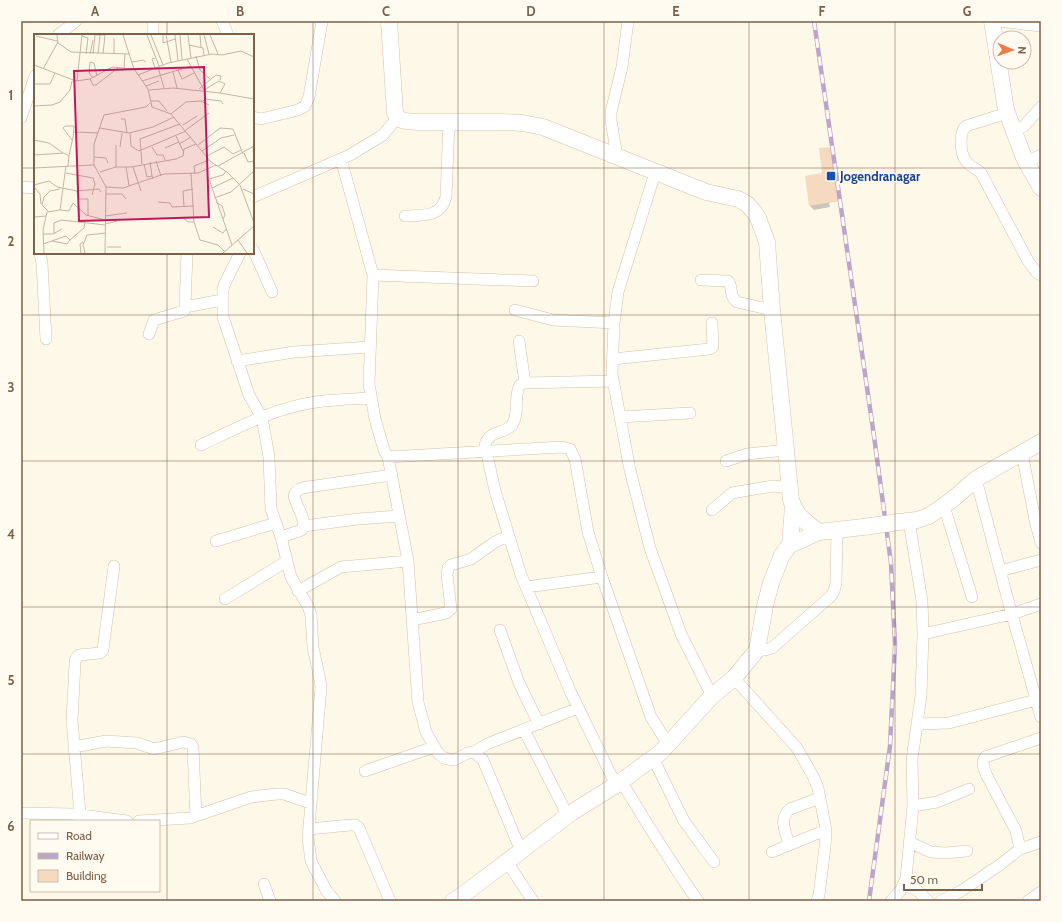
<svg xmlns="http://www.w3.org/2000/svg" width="1062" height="922" font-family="Cabin,sans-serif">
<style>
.shadow{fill:#0003}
.building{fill:#f5dabf}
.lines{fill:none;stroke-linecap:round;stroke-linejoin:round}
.street-casing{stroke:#d2c1ad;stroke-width:12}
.secondary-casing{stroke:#d7c3ad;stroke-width:17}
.street{stroke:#fff;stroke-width:11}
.secondary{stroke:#fff;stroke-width:16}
.rail-casing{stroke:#bca5ca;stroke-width:4.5}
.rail{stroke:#fffbf1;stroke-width:3;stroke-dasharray:9;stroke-linecap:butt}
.secondary-bridge-casing{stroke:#d7c3ad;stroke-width:17;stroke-linecap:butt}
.secondary-bridge{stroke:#fff;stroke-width:16}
.grid{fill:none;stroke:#7b604a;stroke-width:1;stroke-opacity:0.55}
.transit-dot{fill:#1a4fb4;stroke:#fffbf1;stroke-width:1.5}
.labels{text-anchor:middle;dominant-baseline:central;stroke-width:3;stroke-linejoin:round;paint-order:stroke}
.transit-label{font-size:13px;font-weight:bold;fill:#164399;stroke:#fffbf1;text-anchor:start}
.inset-road{fill:none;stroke:#c6b6a4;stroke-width:1}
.view{fill:#c2185b;fill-opacity:0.15;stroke:#c2185b;stroke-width:2}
.inset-edge{fill:none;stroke:#7b604a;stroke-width:2}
.neatline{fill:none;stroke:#7b604a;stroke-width:1.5}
.grid-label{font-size:13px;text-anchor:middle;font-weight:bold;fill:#7b604a}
</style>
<rect width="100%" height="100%" fill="#fef8e9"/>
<!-- shadow -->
<path class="shadow" d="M831 149 838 201 829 203 830 207 814 210 810 206 824 176Z"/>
<!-- building -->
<path class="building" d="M831 147 838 201 809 206 805 176 822 173 819 148Z"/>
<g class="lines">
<!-- street casing -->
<g class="street-casing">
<path id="street" d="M153 21V35
M222 21 228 35
M998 21 1041 26
M58 35 76 21
M1007 113 966 126C959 132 960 154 966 161 969 166 977 169 981 173L1028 261 1037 273 1041 275
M253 117 261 119 298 110 305 106 309 97 322 21
M21 118 35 76
M1014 131 1024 126 1041 107
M617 157 611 120V112L622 67 628 21
M341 159 373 275 369 384 375 419 384 450 388 457 408 561 418 702 426 732 438 753 444 758 454 760 468 753 474 752 483 760 521 851
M1027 162 1041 155
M655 173 618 292 614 323 612 374 630 470 650 548 681 634 712 696
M21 187 35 188
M253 197 350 155 383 135 397 118
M405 216C422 215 441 218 446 197L449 122
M253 249 272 292
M40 253 42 263 46 339
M240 253 225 283 223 289V317L249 395 261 416 263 423 269 457 271 509 281 537 291 577 308 606 311 615 313 647 320 680 321 687 308 838 311 861 326 890 335 901
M373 275 533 281
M701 280 728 281C734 288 728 295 737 302L772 310
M185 307 222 300
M515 310 553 320 614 323
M149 334 154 320 184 311 185 307 187 253
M519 341 525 383
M613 359 709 349 713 347 712 323
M237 361 294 352 370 347
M613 381 525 383 520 385C513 397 520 414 512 425 503 435 490 429 485 445L495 491 521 575 571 693 616 785
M620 417 690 413
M201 445C239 427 274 408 316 402 334 399 353 399 371 398
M1022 453 1035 520 1041 543
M388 457 562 447 570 449 575 459 588 532 602 577 651 717 668 744
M726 461 747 454 786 450
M976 479 1009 604 1041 717
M944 506 972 597
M712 510 732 493 773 486 790 488
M304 526 358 519 399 516
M281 537 302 530C307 519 296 506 294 496 296 489 302 488 308 487L392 475
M216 541 276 523
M1000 571 1041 560
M526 587 602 577
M298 591 341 567 408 561
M225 599 287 561
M412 620 446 613 451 609 447 575 448 568 451 565 471 559 495 542 508 536
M500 630 519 683 539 724
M923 634 1012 614 1041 604
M757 650H765L772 648 831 596 834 591 836 583 837 530
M734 678 797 748 813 776 818 788 826 830 825 847 819 895 817 901
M917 724 949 723 1036 700
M524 730 568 816
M74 747 106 741 137 743 154 749 183 742 191 744 193 748 196 816
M474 752 487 744 578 708
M653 758 684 821 714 862
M365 771 434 747
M621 781C646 822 670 862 698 901
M913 806 937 802 969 789
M21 813 73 814 127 821
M80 814 72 720 75 663 76 658 79 655 100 653 103 650 114 566
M139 821 190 818 251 797 277 794H284L310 803
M309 829 350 825H355L359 828 390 901
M909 842 931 852 945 853 967 851
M789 845C786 832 778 819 790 809L820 798
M1020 849 1016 831 986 774C983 767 982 763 985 757L1041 738
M772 852 826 830
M507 862 533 901
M264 884 270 901
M904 885 917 890 928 901
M891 901 901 890 906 878 913 806 912 759 921 696 923 634 922 601 909 521
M941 901 961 891 1001 864 1020 849 1041 842
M1028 901 1041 892"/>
</g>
<!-- secondary casing -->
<g class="secondary-casing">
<path id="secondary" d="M389 21 395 113C398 122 408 121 417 122H501L522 123 543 127 706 192 738 199 747 204 755 213 758 218 767 242 772 310 791 500C795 515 807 523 819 532
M992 21 1006 110 1024 158 1041 188
M899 522 917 520 929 516 953 499 976 479 1041 442
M790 545 793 506
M453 901 468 891 571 813 616 785 660 753 712 696 734 678 757 650 765 606 771 583 782 555 790 545 819 532 863 527"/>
</g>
<!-- street -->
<use href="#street" class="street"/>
<!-- secondary -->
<use href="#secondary" class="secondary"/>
<!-- rail casing -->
<g class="rail-casing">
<path id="rail" d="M814 21 874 436 891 563 895 645 890 746 869 901"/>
</g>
<!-- rail -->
<use href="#rail" class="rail"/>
<!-- secondary-bridge casing -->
<g class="secondary-bridge-casing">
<path id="secondary-bridge" d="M863 527 899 522"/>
</g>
<!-- secondary-bridge -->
<use href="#secondary-bridge" class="secondary-bridge"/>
</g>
<!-- grid -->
<path class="grid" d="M167 21V35M313 21V901M458 21V901M604 21V901M749 21V901M895 21V901M21 168H35M253 168H1041M167 253V901M21 315H1041M21 461H1041M21 607H1041M21 754H1041"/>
<!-- markers -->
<rect class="transit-dot" x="826" y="171" width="10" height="10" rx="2"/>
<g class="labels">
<!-- transit labels -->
<g class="transit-label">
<text x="840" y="176">Jogendranagar</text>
</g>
</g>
<!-- overview -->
<g transform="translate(34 34)">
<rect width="220" height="220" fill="#fef8e9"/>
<path class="inset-road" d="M23 1 24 9 37 18 95 20M89 1 100 35 114 55 118 73 137 80 177 128 193 138 206 151 220 189M113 1 125 32M117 1 129 31M129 1V9L141 5M132 1 137 28M141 1 144 27M146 1 148 26M154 1 157 24M166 1 167 13M170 1 175 20M176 1 184 20M2 2 23 7M48 2 54 4 52 20M80 4V20M155 11 169 14 170 21M56 20 59 6M59 20 61 1H71L69 20M64 20 66 1M162 22 166 36 177 46M121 24 118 25 121 34M98 28 109 26 112 28M0 31 42 47 56 45 78 33 100 35M124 33 130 54M90 34 91 20M9 35 24 8M144 36 148 45 160 39M139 38 143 54M104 41 134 29 178 20 188 21 207 17 220 23M59 44 55 39 56 28 60 29 63 42M56 45 59 51H62L84 34M43 47 48 1M108 47 157 32M0 50H16L21 39M112 52 125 47M165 55 182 41 187 42 186 46M115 56 139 54 186 59 191 50 185 47 170 56 153 25M186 59 220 65M117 67H125L133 77M168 68 171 65 187 67 189 70M0 72 18 71 26 68 36 56 38 47M137 80 152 68 167 67 175 71M87 85H91L93 99M149 91 163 82M66 94 95 99 119 93 140 83M152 96 175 79M39 98 64 99M96 99 97 112 105 117 152 97M142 102 149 117M0 106 15 109 29 119M145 110 157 103M164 111 186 94 199 95 209 120M86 113 88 99M118 113 123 121H129L131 126M219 113 220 127M131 114 145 108M168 117 187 104 200 101M210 119 214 128 220 127M0 121 30 119 35 122M173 122 190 113 199 120 207 116M60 123 72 124 74 129M122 127 127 142M116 128 118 142M108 130 106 105 146 90M110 130 113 143 118 142 119 145M60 131 72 153 71 219M34 132 35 122 37 112 39 104 40 92H31L29 94 38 106M184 132 220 112M82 133V111M92 133 95 152M99 133 107 157M0 134 60 131V110L70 81 112 73 116 69M192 137 189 141 175 145 198 211M66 138 82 133H97L142 125 149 122 150 115 162 110M32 139 59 144 61 150 58 161M157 139 160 188 166 206 184 211 191 218M161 140 160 132 175 126M0 151 15 147 23 153 43 157 44 165H54V181M0 153 6 160 7 170M72 153 89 154 130 140 164 139 182 131M178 154 199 144M209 155 220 160M43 157 65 155 67 158M72 160H88L92 165M180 164 197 158 220 137M124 168 136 169 138 173 160 172M182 168 188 172 191 181 189 185M150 173 149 157 159 155M26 176 35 177 39 169 52 181 71 186M14 177 8 171 10 163 16 157 26 155M71 182 93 179M0 183 12 182M148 183 154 188H160M71 190 83 187M179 193 189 199 192 195M9 200H19L28 195M20 200V189L27 186 71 191M36 206 50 194 51 187M204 206 213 219M9 210 32 202 36 206 33 210 18 207M73 213H87M10 219 9 196 13 178 26 176 32 132M47 219 46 210 49 208M51 219 49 211 53 201 72 199M189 219 220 192"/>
<path class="view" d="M170 33 175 183 45 187 40 37Z"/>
<rect width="220" height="220" class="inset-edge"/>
</g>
<!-- border -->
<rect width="1062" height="922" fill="none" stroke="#fffbf1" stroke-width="44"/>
<!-- legend -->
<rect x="30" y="820" width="130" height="72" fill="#fffbf1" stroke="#cabdae"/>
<rect x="38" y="833" width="20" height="6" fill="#ffffff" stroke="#cabdae"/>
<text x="66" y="840" font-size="12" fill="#7b604a">Road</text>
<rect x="38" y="853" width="20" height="6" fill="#bca5ca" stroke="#cabdae"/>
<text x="66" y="860" font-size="12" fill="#7b604a">Railway</text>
<rect x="38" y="870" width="20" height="12" fill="#f5dabf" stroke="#cabdae"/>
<text x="66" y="880" font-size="12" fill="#7b604a">Building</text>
<!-- north arrow -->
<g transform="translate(1012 50) rotate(92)"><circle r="19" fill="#fffbf1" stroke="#cabdae"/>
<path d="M0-3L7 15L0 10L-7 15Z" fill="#ee7c48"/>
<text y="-6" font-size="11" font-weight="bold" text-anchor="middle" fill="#7b604a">N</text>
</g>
<!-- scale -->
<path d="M904 884v6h78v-6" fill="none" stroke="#7b604a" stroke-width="2"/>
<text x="910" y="884" font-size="12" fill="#7b604a" stroke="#fffbf1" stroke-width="3" paint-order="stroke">50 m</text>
<rect x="22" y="22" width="1018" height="878" class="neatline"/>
<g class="grid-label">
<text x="95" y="16">A</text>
<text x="240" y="16">B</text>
<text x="386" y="16">C</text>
<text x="531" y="16">D</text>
<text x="676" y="16">E</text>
<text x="822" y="16">F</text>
<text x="967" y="16">G</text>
<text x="11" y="100">1</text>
<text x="11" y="246">2</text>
<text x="11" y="392">3</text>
<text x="11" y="539">4</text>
<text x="11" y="685">5</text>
<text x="11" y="831">6</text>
</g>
</svg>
